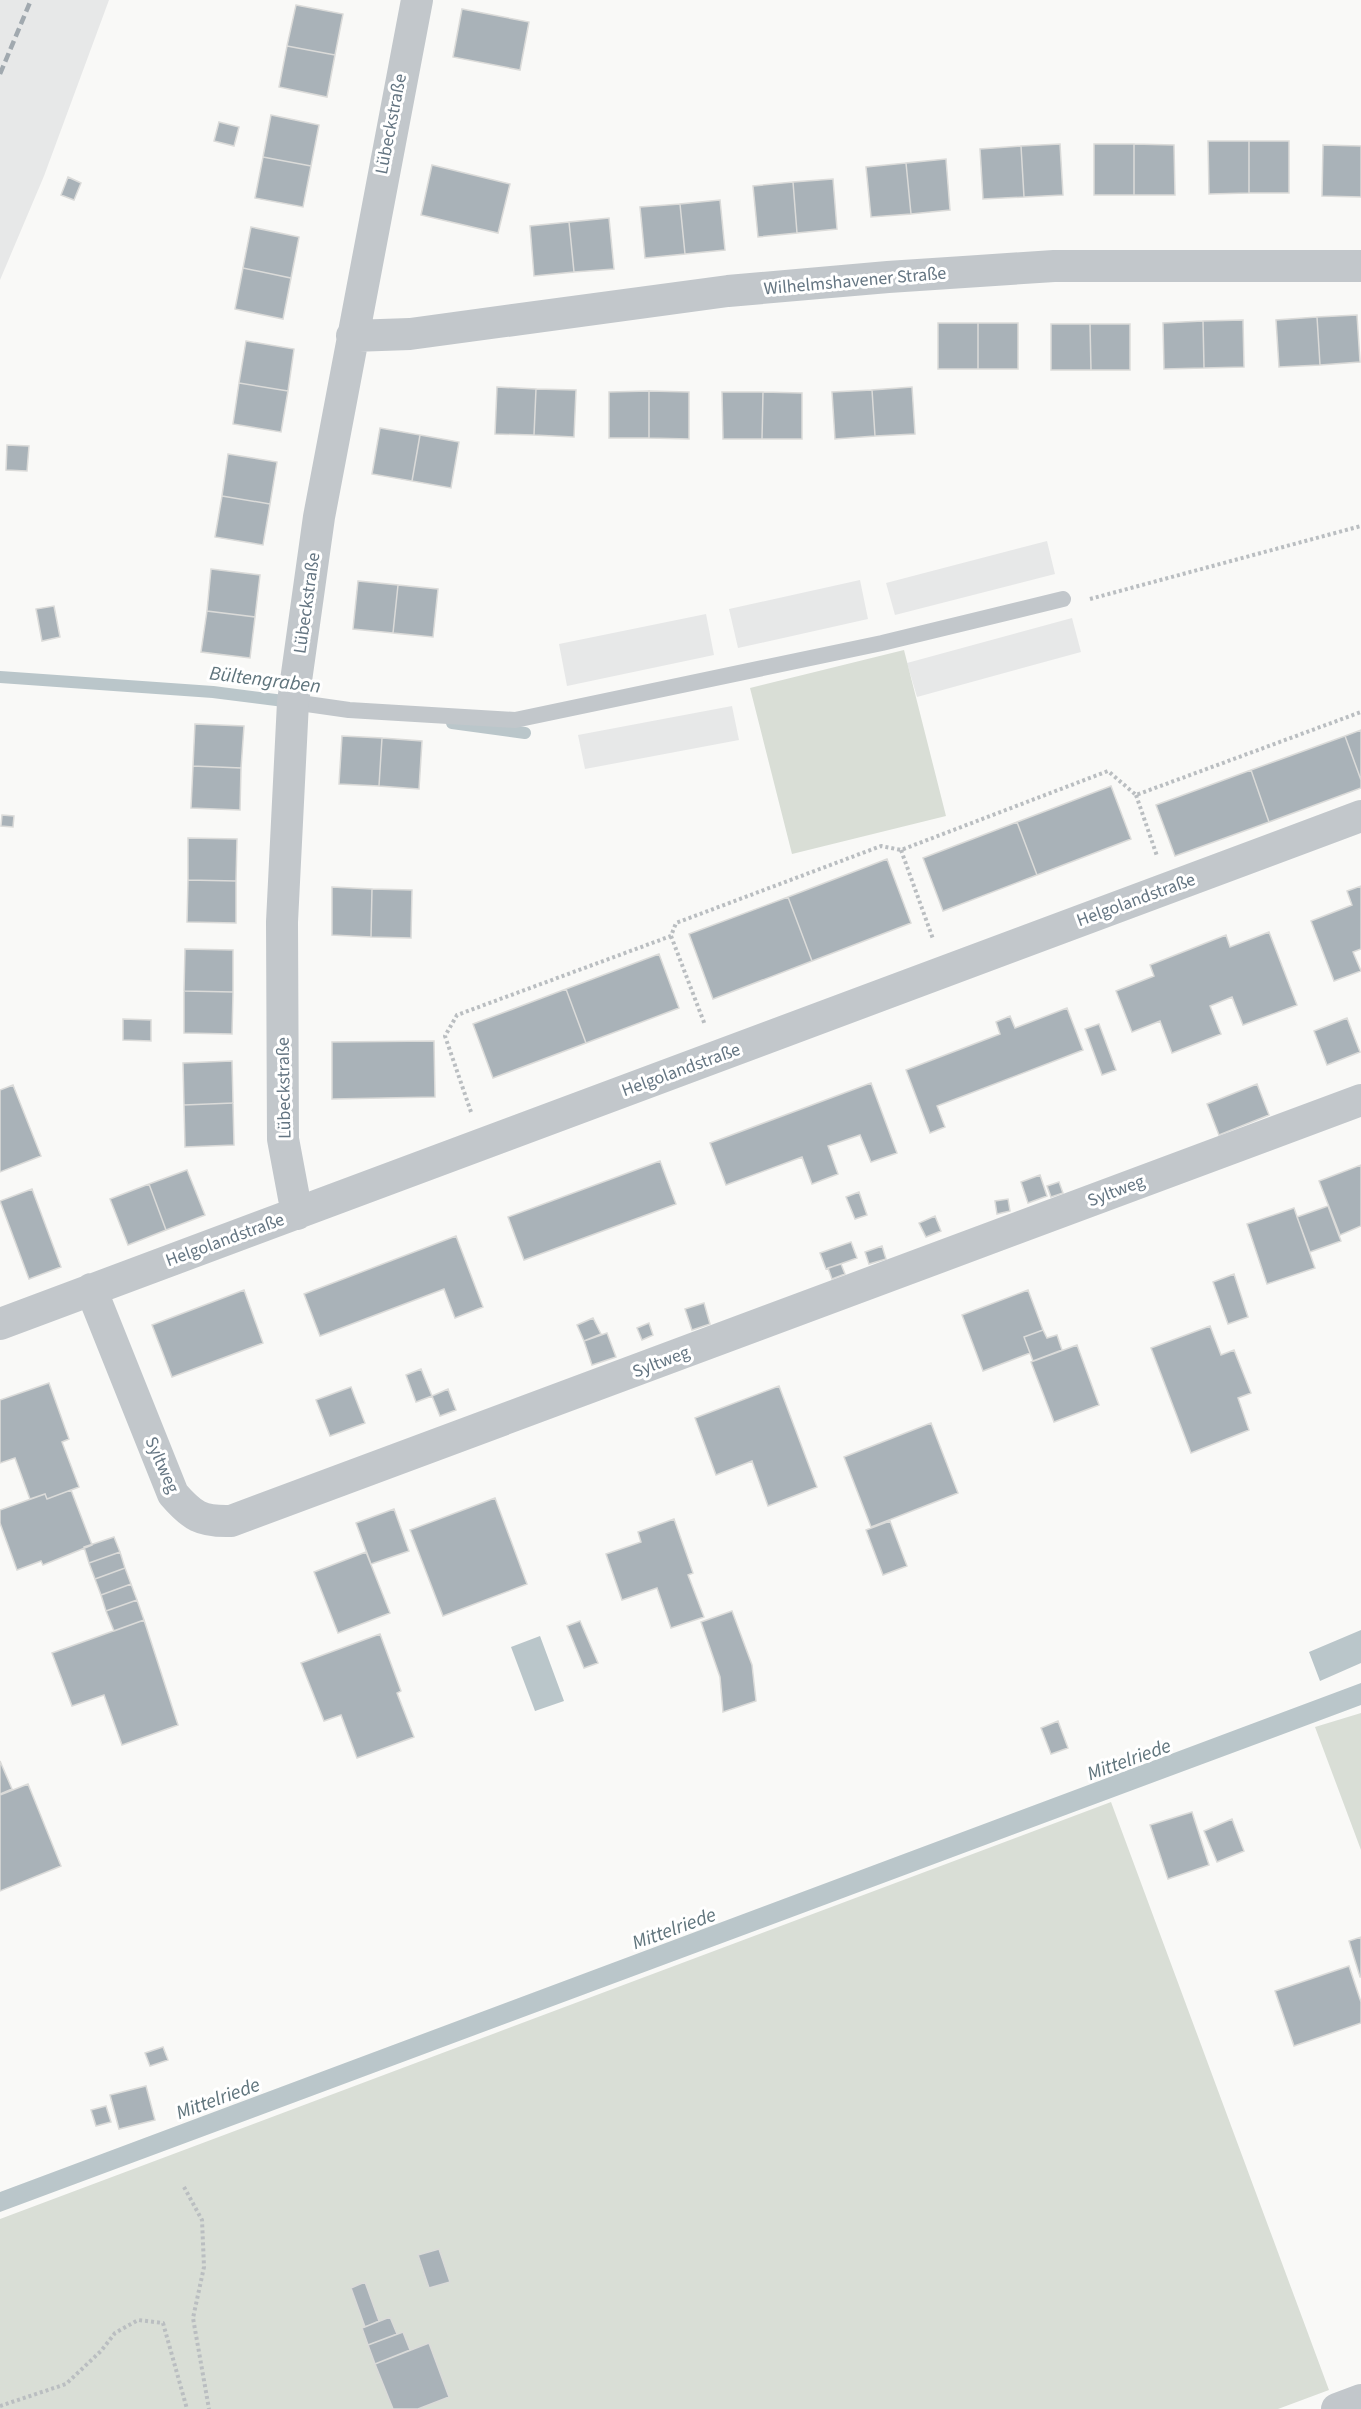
<svg xmlns="http://www.w3.org/2000/svg" width="1361" height="2409" font-family="'Source Sans 3',sans-serif">
<style>
.built{fill:#e7e8e8}
.green{fill:#d9ded6}
.water{fill:#bac6ca}
.lines{fill:none;stroke-linecap:round;stroke-linejoin:round}
.stream{stroke:#bac6ca;stroke-width:12}
.building{fill:#a9b2b8;stroke:#dbdbd9;stroke-width:1.5}
.path{stroke:#babec1;stroke-width:4;stroke-dasharray:3 3;stroke-linecap:butt}
.lane{stroke:#c2c7cb;stroke-width:16}
.street{stroke:#c2c7cb;stroke-width:32}
.rail{stroke:#a1a9af;stroke-width:4.5;stroke-dasharray:9 4.5;stroke-linecap:butt}
.labels{text-anchor:middle;dominant-baseline:central;stroke-width:6;stroke-linejoin:round;paint-order:stroke}
.street-label{font-size:18px;fill:#647582;stroke:#fff}
.water-label{font-size:20px;font-style:italic;fill:#5f747c;stroke:#fff}
</style>
<rect width="100%" height="100%" fill="#f9f9f7"/>
<!-- built -->
<path class="built" d="M0 0H109L44 176 0 280Z
M1047 541 1055 574 895 615 886 583Z
M860 580 868 619 738 648 729 609Z
M706 614 714 655 567 686 559 644Z
M1072 618 1081 652 917 697 907 663Z
M732 706 739 740 585 769 578 735Z"/>
<!-- green -->
<path class="green" d="M904 650 946 816 792 854 750 688Z
M1361 1713V1850L1315 1727Z
M1111 1802 1329 2390 1278 2409H0V2219Z"/>
<!-- water -->
<path class="water" d="M1361 1630V1663L1320 1681 1309 1652Z
M540 1636 564 1701 535 1711 511 1647Z
M1361 1683V1705L0 2212V2192Z"/>
<g class="lines">
<!-- stream -->
<path class="stream" d="M0 677 213 692 292 702
M452 723 525 733"/>
</g>
<!-- building -->
<path class="building" d="M296 5 343 14 335 55 287 46Z
M462 9 529 22 520 70 453 57Z
M287 46 335 55 327 97 279 87Z
M271 115 319 125 311 166 263 157Z
M219 122 239 127 234 146 214 141Z
M1208 141H1249V193L1209 194Z
M1249 141H1289V193H1249Z
M1060 144 1063 195 1024 197 1021 146Z
M1094 144H1134V195H1094Z
M1134 144 1174 145 1175 195H1134Z
M1323 145 1361 146V197L1322 196Z
M1021 146 1024 197 983 199 980 149Z
M263 157 311 166 303 207 255 198Z
M946 159 950 210 911 214 906 163Z
M906 163 911 214 871 217 866 167Z
M432 165 510 184 498 233 421 215Z
M68 177 81 183 74 200 61 195Z
M833 179 837 229 797 233 793 182Z
M793 182 797 233 758 237 753 186Z
M720 200 725 250 685 254 680 204Z
M680 204 685 254 645 258 640 207Z
M609 218 614 269 574 272 569 222Z
M569 222 574 272 534 276 530 226Z
M251 227 299 237 291 278 243 268Z
M243 268 291 278 283 319 235 309Z
M1357 315 1360 362 1320 365 1317 317Z
M1317 317 1320 365 1279 367 1276 320Z
M1243 320 1244 367 1204 368 1203 321Z
M1203 321 1204 368 1164 369 1163 323Z
M938 323H978V369H938Z
M978 323H1018V369H978Z
M1051 324H1090L1091 370H1051Z
M1090 324H1130V370H1091Z
M246 341 294 349 288 391 239 383Z
M239 383 288 391 281 432 233 424Z
M497 387 536 389 534 435 495 434Z
M912 387 915 434 875 436 872 390Z
M536 389 576 390 574 437 534 435Z
M872 390 875 436 835 439 832 392Z
M649 391 689 392V439L649 438Z
M649 391V438H609V392Z
M722 392H763L762 439H723Z
M763 392 802 393V439H762Z
M380 428 420 435 412 481 372 474Z
M420 435 459 442 451 488 412 481Z
M7 445 29 446 27 471 6 470Z
M228 454 277 462 270 504 222 496Z
M222 496 270 504 263 545 215 537Z
M211 569 260 575 255 617 207 611Z
M358 581 398 585 393 633 353 629Z
M398 585 438 589 433 637 393 633Z
M54 606 60 637 42 641 36 609Z
M207 611 255 617 250 658 201 652Z
M195 724 244 726 241 768 193 766Z
M1361 730V780L1345 736Z
M342 736 382 738 379 786 339 784Z
M1345 736 1361 780V788L1269 822 1251 770Z
M382 738 422 741 419 789 379 786Z
M193 766 241 768 240 810 191 808Z
M1251 770 1269 822 1175 856 1156 805Z
M1111 786 1131 839 1037 875 1017 822Z
M2 815 14 816 13 827 1 826Z
M1017 822 1037 875 943 911 923 858Z
M188 838 237 839 236 881 188 880Z
M887 859 911 923 812 961 788 897Z
M188 880 236 881V923L187 922Z
M1361 886V949L1353 952 1361 971 1334 981 1311 921 1352 905 1347 891Z
M332 887 372 889 371 937 332 935Z
M372 889 412 890 411 938 371 937Z
M788 897 812 961 713 999 689 934Z
M1269 932 1297 1005 1243 1025 1232 997 1210 1006 1221 1034 1172 1053 1160 1021 1132 1032 1116 991 1154 976 1150 965 1226 935 1230 947Z
M185 949 233 950V992L184 991Z
M659 954 679 1008 586 1043 566 989Z
M566 989 586 1043 493 1078 473 1024Z
M184 991 233 992 232 1034 184 1033Z
M1067 1008 1083 1050 937 1106 945 1127 930 1133 906 1070 1000 1034 996 1022 1010 1016 1015 1028Z
M1347 1018 1360 1052 1327 1065 1314 1031Z
M123 1019 151 1020V1041L123 1040Z
M1099 1024 1116 1070 1102 1075 1085 1029Z
M434 1041 435 1097 332 1099V1042Z
M232 1061 233 1103 184 1105 183 1063Z
M871 1083 897 1153 871 1162 860 1135 828 1146 838 1174 812 1184 802 1157 726 1185 710 1143Z
M1257 1084 1269 1115 1219 1135 1207 1104Z
M13 1085 41 1156 0 1172V1090Z
M233 1103 234 1145 185 1147 184 1105Z
M660 1161 676 1204 524 1260 508 1217Z
M1361 1165V1226L1340 1235 1319 1181Z
M187 1170 205 1215 166 1230 149 1184Z
M1040 1175 1047 1196 1028 1203 1021 1182Z
M1059 1182 1063 1193 1051 1197 1047 1186Z
M149 1184 166 1230 128 1245 110 1199Z
M32 1189 61 1267 29 1279 0 1201Z
M859 1192 867 1215 855 1219 846 1197Z
M1008 1199 1010 1211 997 1214 995 1201Z
M1328 1206 1341 1241 1310 1252 1297 1217Z
M1294 1208 1315 1268 1267 1284 1247 1224Z
M935 1216 941 1231 926 1237 919 1223Z
M456 1236 483 1307 455 1318 444 1289 320 1336 304 1294Z
M851 1242 857 1258 826 1269 820 1253Z
M882 1246 886 1259 869 1264 865 1252Z
M841 1264 845 1274 832 1279 828 1268Z
M1234 1274 1248 1317 1228 1324 1213 1282Z
M244 1290 263 1343 172 1377 152 1325Z
M1028 1290 1043 1330 1024 1337 1030 1353 983 1371 962 1315Z
M704 1303 710 1324 692 1330 685 1309Z
M593 1318 601 1334 584 1341 577 1325Z
M649 1323 653 1335 642 1340 637 1328Z
M1210 1326 1221 1355 1234 1350 1251 1393 1238 1398 1249 1430 1191 1453 1151 1348Z
M1043 1330 1047 1338 1057 1335 1062 1350 1033 1361 1024 1337Z
M607 1333 616 1357 592 1365 584 1341Z
M1077 1345 1099 1405 1054 1422 1031 1362Z
M421 1369 432 1396 416 1402 406 1375Z
M49 1383 69 1439 62 1442 79 1487 47 1499 45 1494 30 1499 15 1458 0 1463V1400Z
M779 1386 817 1487 768 1506 752 1461 716 1475 695 1418Z
M351 1387 365 1423 330 1436 316 1400Z
M448 1389 456 1410 440 1416 432 1396Z
M931 1423 958 1493 871 1527 844 1457Z
M71 1490 92 1545 43 1565 41 1561 17 1570 0 1523V1510L45 1494 47 1499Z
M495 1498 527 1584 443 1616 410 1530Z
M394 1509 409 1551 371 1564 356 1523Z
M674 1519 693 1573 688 1575 704 1617 671 1628 657 1588 622 1600 606 1554 641 1542 638 1532Z
M890 1521 907 1566 883 1575 866 1530Z
M114 1537 120 1552 89 1563 84 1547Z
M120 1552 125 1568 95 1579 89 1563Z
M366 1552 390 1613 338 1633 314 1572Z
M125 1568 131 1584 101 1595 95 1579Z
M131 1584 137 1600 106 1611 101 1595Z
M137 1600 144 1620 114 1631 106 1611Z
M732 1611 752 1665 756 1701 723 1712 720 1677 701 1622Z
M144 1620 178 1725 122 1745 104 1695 72 1706 52 1653Z
M580 1621 598 1663 584 1668 567 1626Z
M380 1634 401 1691 397 1693 414 1737 357 1758 341 1715 324 1721 301 1663Z
M1058 1721 1068 1748 1051 1754 1041 1728Z
M0 1761 12 1789 0 1794Z
M28 1784 61 1866 0 1891V1795Z
M1192 1812 1209 1865 1168 1879 1150 1825Z
M1232 1819 1244 1851 1217 1862 1204 1831Z
M1361 1937V1977H1360L1349 1941Z
M1349 1966 1361 2002V2023L1294 2046 1275 1991Z
M163 2047 168 2060 150 2066 145 2053Z
M146 2086 155 2120 119 2129 110 2095Z
M106 2106 111 2122 96 2126 91 2110Z
M439 2249 450 2282 429 2288 418 2255Z
M365 2282 379 2321 365 2327 351 2288Z
M390 2317 397 2334 368 2345 362 2328Z
M403 2332 410 2350 375 2364 368 2345Z
M429 2343 449 2397 418 2409H393L375 2364Z"/>
<g class="lines">
<!-- path -->
<path class="path" d="M1090 599 1361 526
M1136 795 1157 856
M901 850 933 939
M671 936 705 1025
M471 1112 445 1036 457 1015 671 936 676 923 881 846 901 850 1108 771 1136 795 1361 712
M184 2187 202 2220 204 2267 193 2318 209 2409
M0 2406 66 2384 101 2351 115 2333 138 2320 163 2323 187 2409"/>
<!-- lane -->
<path class="lane" d="M293 702 349 710 515 720 882 643 1063 599"/>
<!-- street -->
<path class="street" d="M352 336 410 334 728 291 888 277 1054 266H1361
M297 1214 283 1139 282 922 293 702 319 517 417 0
M91 1289 173 1494C192 1516 201 1522 231 1521L1361 1100
M0 1324 1361 816
M1337 2409 1361 2400"/>
<!-- rail -->
<path class="rail" d="M0 74 31 0"/>
</g>
<g class="labels">
<!-- street labels -->
<g class="street-label">
<text transform="translate(391 124) rotate(-79)">Lübeckstraße</text>
<text transform="translate(855 281) rotate(-5)">Wilhelmshavener Straße</text>
<text transform="translate(307 603) rotate(-82)">Lübeckstraße</text>
<text transform="translate(1136 900) rotate(-20)">Helgolandstraße</text>
<text transform="translate(681 1070) rotate(-20)">Helgolandstraße</text>
<text transform="translate(284 1088) rotate(-91)">Lübeckstraße</text>
<text transform="translate(1116 1191) rotate(-21)">Syltweg</text>
<text transform="translate(225 1240) rotate(-20)">Helgolandstraße</text>
<text transform="translate(661 1362) rotate(-21)">Syltweg</text>
<text transform="translate(162 1465) rotate(66)">Syltweg</text>
</g>
<!-- water labels -->
<g class="water-label">
<text transform="translate(265 680) rotate(7)">Bültengraben</text>
<text transform="translate(1129 1760) rotate(-20)">Mittelriede</text>
<text transform="translate(674 1929) rotate(-20)">Mittelriede</text>
<text transform="translate(218 2099) rotate(-20)">Mittelriede</text>
</g>
</g>
</svg>
